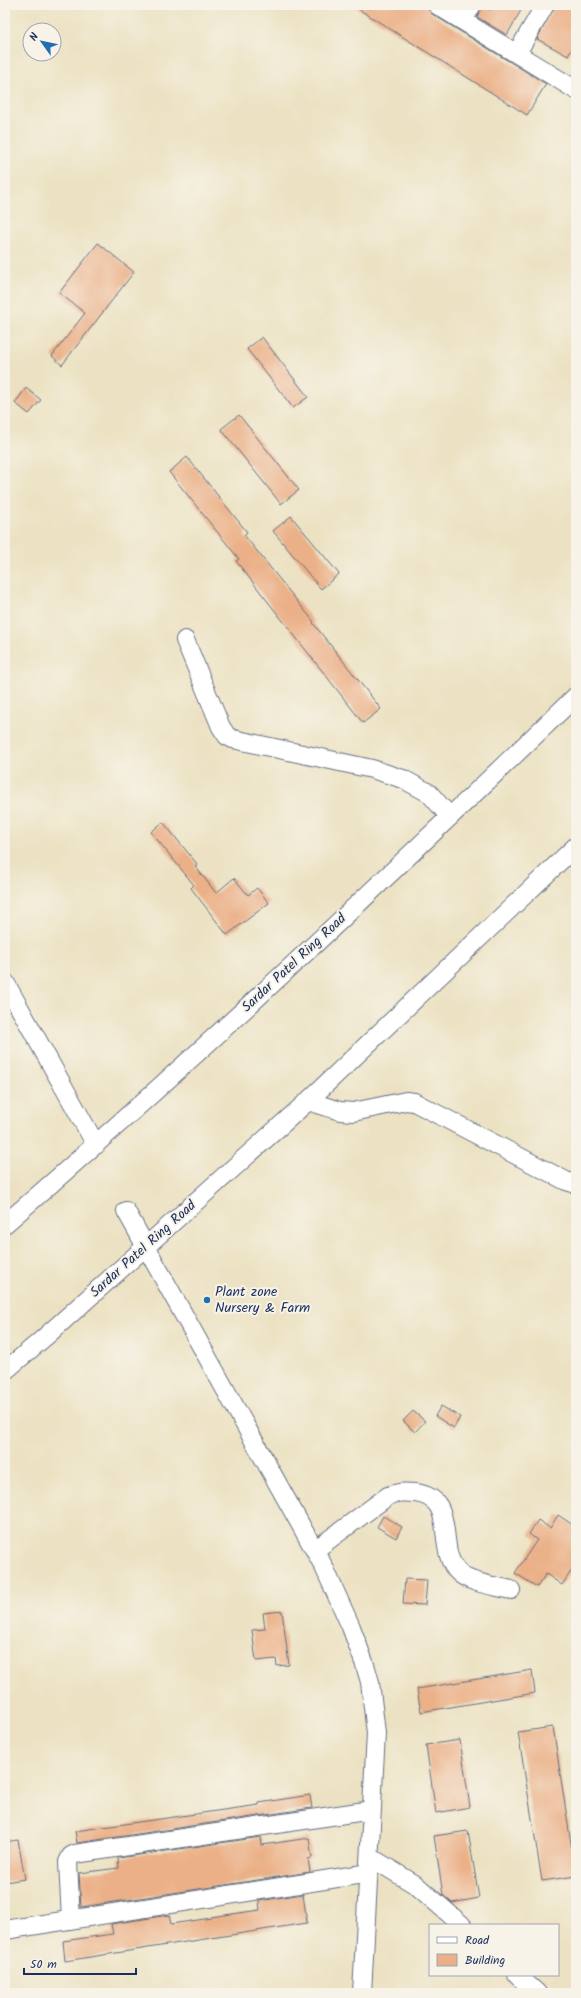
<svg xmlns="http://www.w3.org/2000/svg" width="581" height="1998" font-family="Kalam,sans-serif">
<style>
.building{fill:#ebb087}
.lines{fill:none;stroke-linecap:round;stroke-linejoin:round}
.minor-casing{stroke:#646e81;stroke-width:20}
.minor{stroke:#fff;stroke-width:18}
.poi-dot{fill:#1f6fb2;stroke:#f7f3e8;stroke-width:1.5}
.labels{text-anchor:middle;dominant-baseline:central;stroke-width:4;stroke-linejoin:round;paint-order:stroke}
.street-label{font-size:14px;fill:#1b2f5e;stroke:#f7f3e8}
.poi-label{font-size:14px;fill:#1b2f5e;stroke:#f7f3e8;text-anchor:start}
</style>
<rect width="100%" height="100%" fill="#f7f3e8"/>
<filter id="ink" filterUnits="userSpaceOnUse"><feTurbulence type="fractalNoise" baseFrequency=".025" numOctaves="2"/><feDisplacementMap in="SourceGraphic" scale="8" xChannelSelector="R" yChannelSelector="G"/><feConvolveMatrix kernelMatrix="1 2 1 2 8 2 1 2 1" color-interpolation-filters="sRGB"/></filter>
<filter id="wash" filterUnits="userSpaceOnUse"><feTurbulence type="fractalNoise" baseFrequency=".012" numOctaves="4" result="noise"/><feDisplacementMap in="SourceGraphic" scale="16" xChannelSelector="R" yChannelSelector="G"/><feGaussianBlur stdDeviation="0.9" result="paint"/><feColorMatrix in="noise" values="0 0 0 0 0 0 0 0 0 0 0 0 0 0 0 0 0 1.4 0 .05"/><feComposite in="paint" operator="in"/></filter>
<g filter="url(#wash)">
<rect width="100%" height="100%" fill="#ece2c3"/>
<g id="blocks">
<!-- building -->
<path class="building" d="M352 5H427L432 14 546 84 527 115Z
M482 5 490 10 493 5H524L507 35 477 17Z
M555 5H576V42L568 56 537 39Z
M98 243 134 272 62 365 52 356 85 313 59 293Z
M262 337 308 397 293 408 247 349Z
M26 388 41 400 29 414 15 403Z
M239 415 299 490 281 504 221 429Z
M187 457 247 532 244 535 314 622 313 623 381 709 363 723 236 561 239 559 169 472Z
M291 516 339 574 321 589 273 531Z
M163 822 197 864 195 866 216 893 234 878 248 895 257 888 269 903 227 935 191 888 194 885 151 832Z
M441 1406 460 1417 454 1428 435 1416Z
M413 1411 425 1421 415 1432 403 1421Z
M558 1515 576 1527V1564L562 1585 546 1574 537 1587 515 1573 537 1540 529 1534 538 1520 550 1528Z
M383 1516 402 1527 396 1538 377 1527Z
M405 1579 427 1580 425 1605 403 1604Z
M282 1611 289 1665 277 1666 276 1659 256 1661 252 1630 265 1629 263 1613Z
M532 1670 535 1693 421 1712 417 1689Z
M553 1727 576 1876 542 1881 518 1732Z
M460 1740 470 1807 436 1813 426 1745Z
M310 1795 312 1808 77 1843 75 1831 259 1805V1803Z
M468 1831 479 1898 452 1903 443 1895 434 1836Z
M261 1837 262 1845 309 1838 312 1858 308 1859 310 1872 81 1907 79 1873 119 1868 118 1858Z
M18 1840 25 1879 5 1882V1842Z
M303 1894 307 1923 65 1961 63 1941 113 1934 111 1924 169 1915 171 1924 211 1918V1917L260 1910 259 1901Z"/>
</g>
</g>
<g filter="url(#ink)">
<use href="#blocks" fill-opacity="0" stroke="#646e81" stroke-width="1"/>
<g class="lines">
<!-- minor casing -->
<g class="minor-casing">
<path id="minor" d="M437 5 576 90
M463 20 472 5
M517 53 545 5
M185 640 221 727 227 736 233 739 372 769 403 779 429 793 450 817
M5 982 96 1145
M308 1101 340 1111 353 1112 406 1101 414 1102 566 1181 576 1184
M126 1211 324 1567 351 1627 365 1665 370 1682 376 1733 362 1993
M5 1224C201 1054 389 876 576 696
M5 1371 45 1337 308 1101 576 846
M315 1550 388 1496C397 1492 404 1492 415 1493 460 1498 434 1550 459 1573 469 1583 497 1586 511 1590
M370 1857 416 1885 462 1925
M71 1920 68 1862 71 1856 75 1854 372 1810
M5 1930 369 1873
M517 1975 537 1993"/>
</g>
<!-- minor -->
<use href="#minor" class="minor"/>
</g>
</g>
<!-- markers -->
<circle class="poi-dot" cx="207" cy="1300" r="4"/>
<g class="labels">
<!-- street labels -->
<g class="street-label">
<text transform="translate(294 963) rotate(-43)">Sardar Patel Ring Road</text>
<text transform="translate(143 1249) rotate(-42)">Sardar Patel Ring Road</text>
</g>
<!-- poi labels -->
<g class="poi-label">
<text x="215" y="1292">Plant zone<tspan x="215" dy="16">Nursery &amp; Farm</tspan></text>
</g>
</g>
<!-- margin -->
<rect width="581" height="1998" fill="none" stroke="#f7f3e8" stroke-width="20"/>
<!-- legend -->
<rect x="429" y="1924" width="130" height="52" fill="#f7f3e8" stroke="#9fa5b1"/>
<rect x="437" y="1937" width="20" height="6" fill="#ffffff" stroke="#9fa5b1"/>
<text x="465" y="1944" font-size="12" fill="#1b2f5e">Road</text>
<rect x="437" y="1954" width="20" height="12" fill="#ebb087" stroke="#9fa5b1"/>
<text x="465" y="1964" font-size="12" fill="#1b2f5e">Building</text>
<!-- north arrow -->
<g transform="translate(42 42) rotate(303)"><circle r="19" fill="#f7f3e8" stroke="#9fa5b1"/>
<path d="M0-3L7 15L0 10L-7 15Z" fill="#1f6fb2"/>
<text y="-6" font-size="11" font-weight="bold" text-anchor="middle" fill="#1b2f5e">N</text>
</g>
<!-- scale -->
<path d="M24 1968v6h112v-6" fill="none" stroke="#1b2f5e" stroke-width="2"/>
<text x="30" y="1968" font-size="12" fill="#1b2f5e" stroke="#f7f3e8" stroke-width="3" paint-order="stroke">50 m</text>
</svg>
